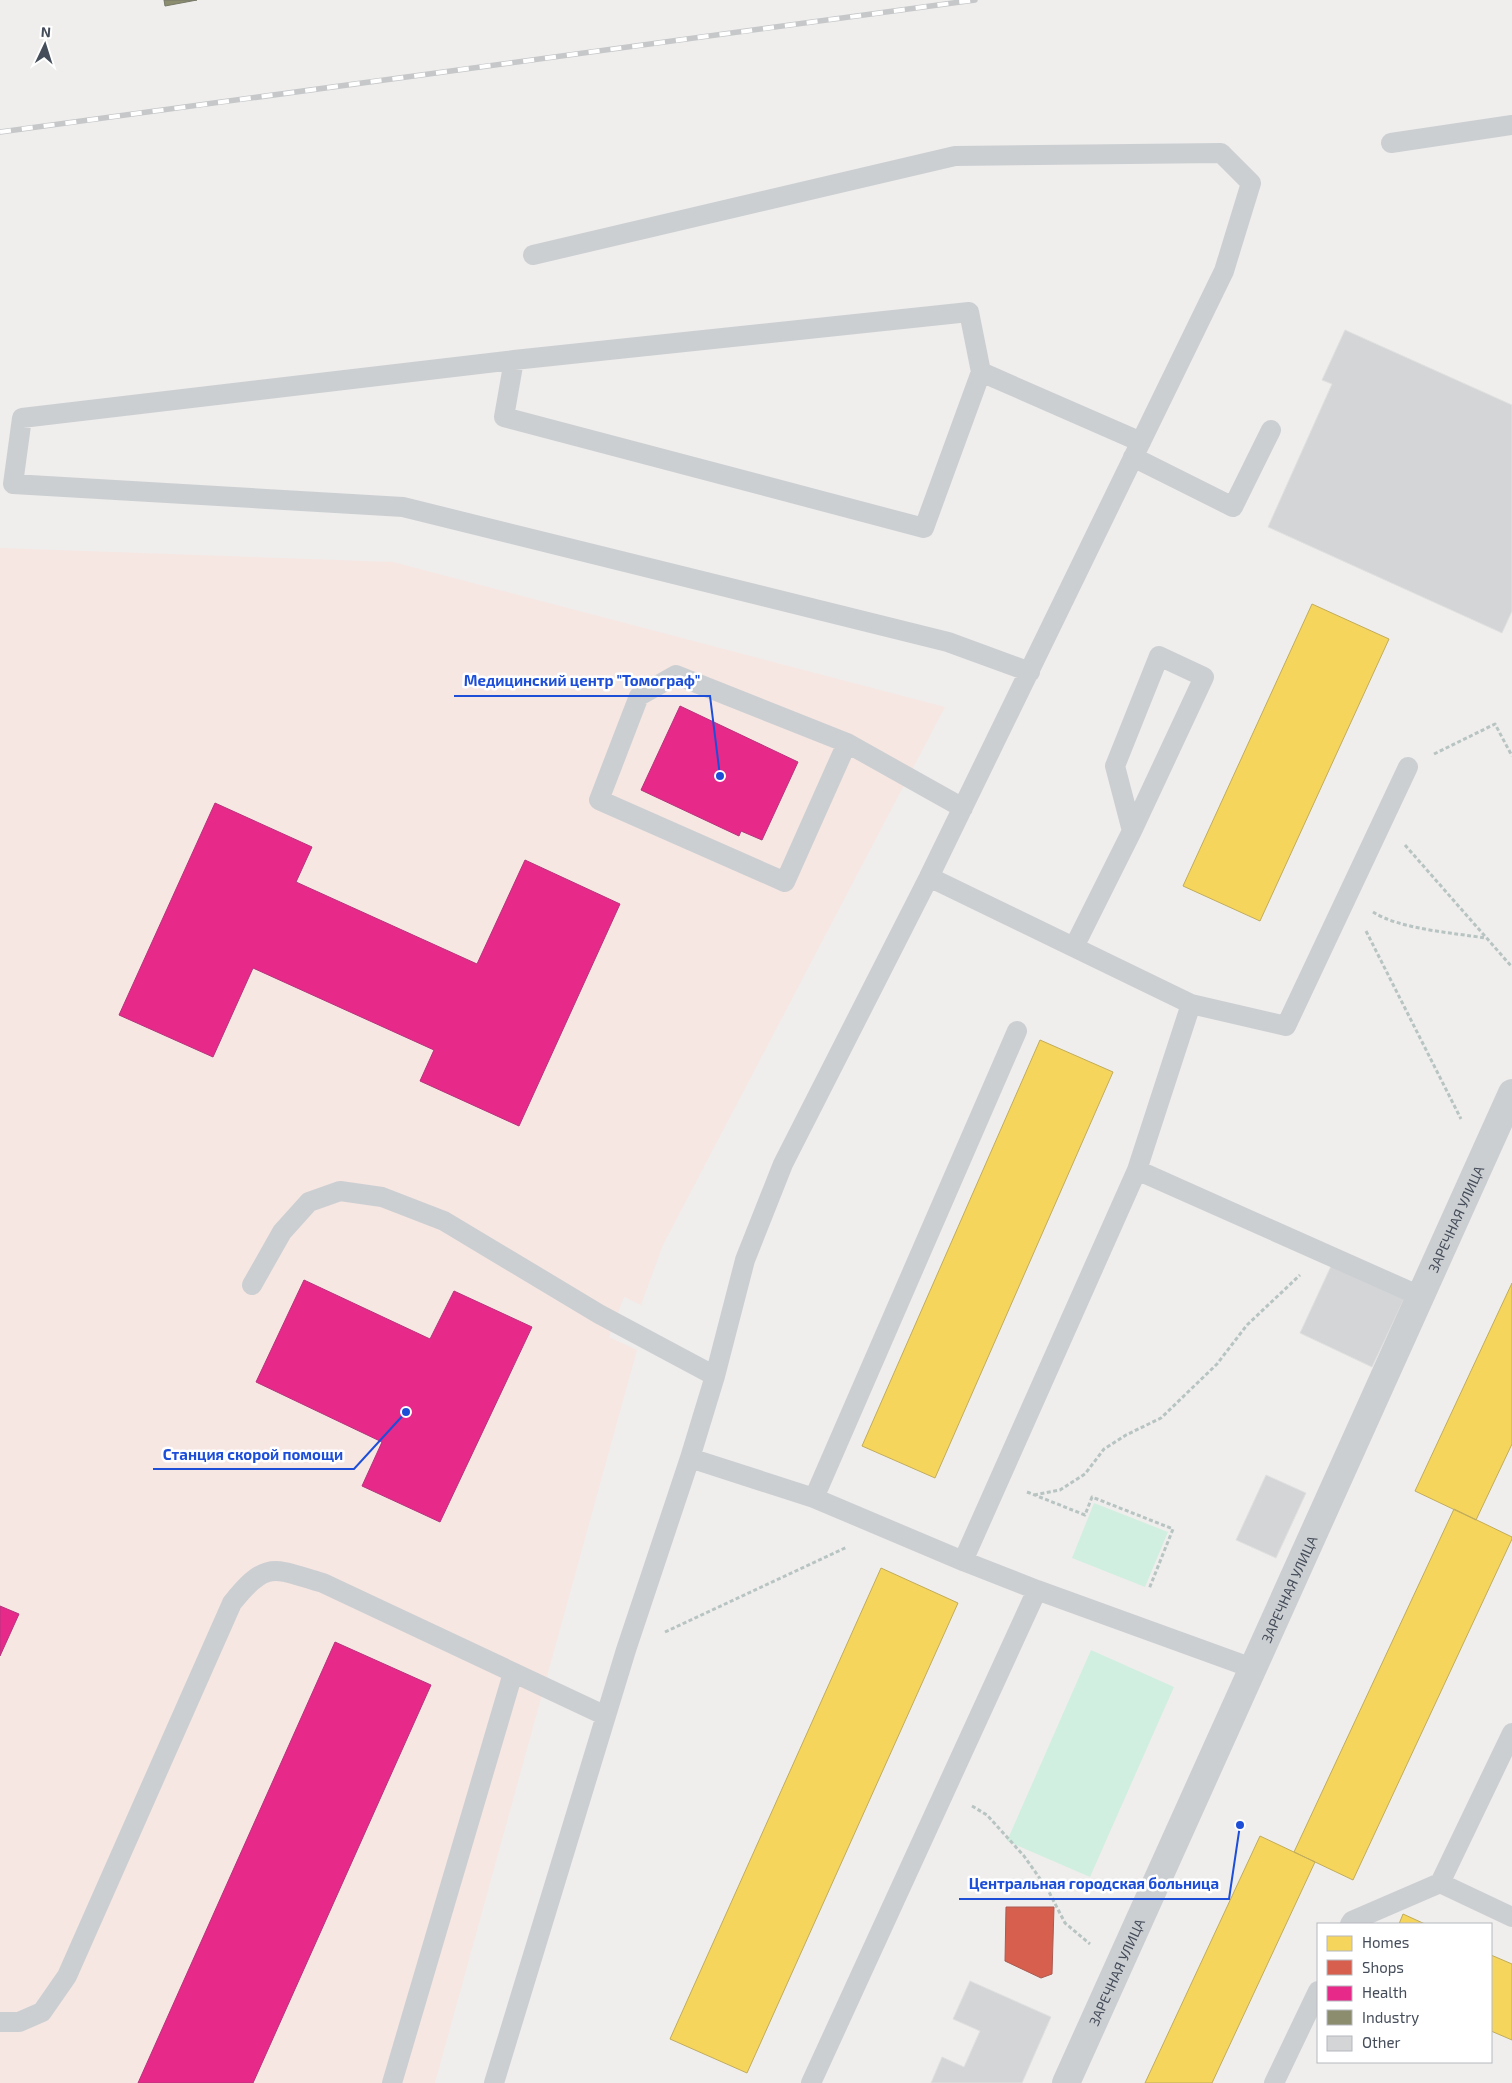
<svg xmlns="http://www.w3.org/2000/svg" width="1512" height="2083" font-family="'Exo 2',sans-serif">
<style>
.medical{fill:#f6e7e3}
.green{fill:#d1efe0}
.homes{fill:#f6d55c;stroke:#c1ac5b}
.shops{fill:#d6604d;stroke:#aa5a51}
.health{fill:#e7298a;stroke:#b6347c}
.industry{fill:#8c8c6e;stroke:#777968}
.building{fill:#d4d5d6;stroke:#e0e0e0}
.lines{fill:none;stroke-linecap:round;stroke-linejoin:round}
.path{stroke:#b7c4c2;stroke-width:3;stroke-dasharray:4 2.5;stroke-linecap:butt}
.lane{stroke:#cccfd2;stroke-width:20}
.street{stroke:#cccfd2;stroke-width:28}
.rail-casing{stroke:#c5c7c9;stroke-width:5.5}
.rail{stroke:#fff;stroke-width:4;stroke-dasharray:11;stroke-linecap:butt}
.labels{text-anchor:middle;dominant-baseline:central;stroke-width:5;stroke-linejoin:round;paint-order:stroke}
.street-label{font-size:14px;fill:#454d5a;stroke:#fff}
.leader{fill:none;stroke:#1d4ed8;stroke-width:2}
.callout-dot{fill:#1d4ed8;stroke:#fff;stroke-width:2}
.callout-label{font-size:15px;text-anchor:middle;font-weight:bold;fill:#1d4ed8;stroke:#fff;stroke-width:5;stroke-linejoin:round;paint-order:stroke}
</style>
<rect width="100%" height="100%" fill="#efeeed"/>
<!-- medical -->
<path class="medical" d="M0 548 393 562 945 707 663 1245 641 1305 624 1297 609 1337 637 1350 435 2083H0Z"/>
<!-- green -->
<path class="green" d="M1094 1503 1168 1532 1145 1587 1072 1558Z
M1091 1650 1174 1687 1090 1877 1007 1841Z"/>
<!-- homes -->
<path class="homes" d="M1312 604 1389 639 1260 921 1183 886Z
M1040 1040 1113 1072 935 1478 862 1446Z
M1512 1283V1444L1476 1520 1415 1491Z
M1454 1509 1512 1537V1539L1353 1880 1294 1852Z
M881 1568 958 1603 747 2073 670 2039Z
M1260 1836 1315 1862 1212 2083H1145Z
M1403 1914 1425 1924H1399Z
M1491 1955 1512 1964V2040L1491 2031Z"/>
<!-- shops -->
<path class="shops" d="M1006 1907H1054L1052 1974 1041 1978 1005 1961Z"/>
<!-- health -->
<path class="health" d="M680 706 798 762 762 840 741 831 739 836 641 790Z
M215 803 312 847 296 882 477 964 525 860 620 904 519 1126 420 1081 434 1050 253 968 213 1057 119 1015Z
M304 1280 430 1339 454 1291 532 1327 440 1522 362 1486 382 1442 256 1382Z
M0 1606 19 1614 0 1656Z
M335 1642 431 1685 253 2083H138Z"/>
<!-- industry -->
<path class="industry" d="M164 0H197L165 6Z"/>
<!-- building -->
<path class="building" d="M1345 330 1512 405V611L1502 633 1268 527 1332 384 1322 380Z
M1332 1264 1404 1299 1372 1367 1300 1333Z
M1266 1475 1306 1493 1276 1558 1236 1540Z
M970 1981 1051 2017 1022 2083H931L942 2057 964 2067 980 2031 953 2019Z"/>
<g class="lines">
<!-- path -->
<path class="path" d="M1434 754 1495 724 1512 756
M1405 845 1512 967
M1373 912C1399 929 1454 933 1485 938
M1366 931 1461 1119
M1027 1492 1085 1515 1092 1497 1173 1529 1149 1589
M1034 1495 1060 1490 1085 1474 1104 1449 1126 1435 1161 1418 1217 1364 1247 1325 1300 1275
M665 1632 847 1547
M972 1806 987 1815 1024 1856 1048 1890 1065 1923 1090 1944"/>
<!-- lane -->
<path class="lane" d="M1391 143 1512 125
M533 255 955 156 1221 153 1251 183 1224 271 929 877 1191 1004 1137 1170 963 1561
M514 360 22 418 13 484 403 507 948 642 1030 672
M981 372 969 312 514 360 504 417 924 528 981 372 1141 442
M1133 457 1233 507 1271 430
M847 743 785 882 599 800 639 696 676 675 847 743 963 808
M1074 947 1132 831 1204 677 1159 656 1115 766 1132 831
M1191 1004 1286 1026 1408 767
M1137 1170 1420 1296
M252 1285 282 1232 309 1202 340 1191 382 1197 444 1221 599 1314 715 1376
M690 1458 715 1376 745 1260 783 1164 929 877
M814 1498 1017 1031
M1037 1590 1252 1668
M1440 1883 1512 1917
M1350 1924 1352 1921 1440 1883 1512 1733
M0 2022H19L42 2012 67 1976 232 1603C267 1559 274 1569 323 1583L606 1716
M392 2083 513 1673
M494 2083 626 1650 690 1458 814 1498 963 1561 1037 1590 811 2083
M1274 2083 1318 1991"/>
<!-- street -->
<path class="street" id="s1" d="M1066 2083 1512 1093"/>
<!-- rail casing -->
<g class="rail-casing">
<path id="rail" d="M0 132 975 0"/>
</g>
<!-- rail -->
<use href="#rail" class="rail"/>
</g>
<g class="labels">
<!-- street labels -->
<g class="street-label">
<text stroke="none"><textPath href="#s1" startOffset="948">ЗАРЕЧНАЯ УЛИЦА</textPath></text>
<text stroke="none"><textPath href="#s1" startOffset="542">ЗАРЕЧНАЯ УЛИЦА</textPath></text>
<text stroke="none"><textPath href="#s1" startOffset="122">ЗАРЕЧНАЯ УЛИЦА</textPath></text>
</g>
</g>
<!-- callouts -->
<path class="leader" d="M720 776L710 696H454M406 1412L354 1469H153M1240 1825L1229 1899H959"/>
<g class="callout-dot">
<circle cx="720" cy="776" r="5"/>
<circle cx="406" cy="1412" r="5"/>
<circle cx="1240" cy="1825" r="5"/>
</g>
<g class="callout-label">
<text x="582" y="686">Медицинский центр "Томограф"</text>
<text x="253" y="1460">Станция скорой помощи</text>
<text x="1094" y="1889">Центральная городская больница</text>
</g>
<!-- legend -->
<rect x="1317" y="1923" width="175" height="140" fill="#ffffff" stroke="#b5b8bd"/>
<rect x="1327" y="1936" width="25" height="15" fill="#f6d55c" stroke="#b5b8bd"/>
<text x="1362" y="1948" font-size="15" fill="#454d5a">Homes</text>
<rect x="1327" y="1960" width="25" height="15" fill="#d6604d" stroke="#b5b8bd"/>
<text x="1362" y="1973" font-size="15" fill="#454d5a">Shops</text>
<rect x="1327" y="1986" width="25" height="15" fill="#e7298a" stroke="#b5b8bd"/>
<text x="1362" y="1998" font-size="15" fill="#454d5a">Health</text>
<rect x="1327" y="2010" width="25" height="15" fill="#8c8c6e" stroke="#b5b8bd"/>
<text x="1362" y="2023" font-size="15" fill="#454d5a">Industry</text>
<rect x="1327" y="2036" width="25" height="15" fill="#d4d5d6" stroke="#b5b8bd"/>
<text x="1362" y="2048" font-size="15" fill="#454d5a">Other</text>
<!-- north arrow -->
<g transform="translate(45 45) rotate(4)" stroke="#ffffff" stroke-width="4" paint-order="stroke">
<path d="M0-4L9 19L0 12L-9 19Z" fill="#454d5a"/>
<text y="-8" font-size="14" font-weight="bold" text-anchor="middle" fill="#454d5a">N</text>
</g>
</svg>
